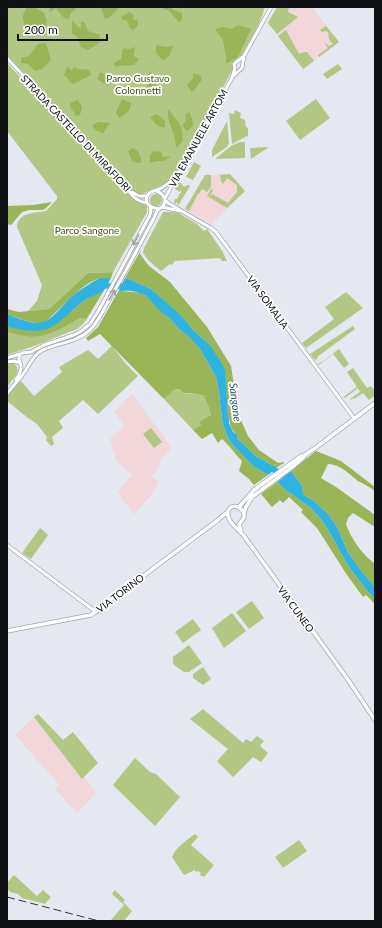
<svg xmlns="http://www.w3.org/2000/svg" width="382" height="928" font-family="Lato,sans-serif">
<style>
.education{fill:#f1d6da}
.green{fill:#b1c783}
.forest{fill:#99b557}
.water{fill:#30b4df}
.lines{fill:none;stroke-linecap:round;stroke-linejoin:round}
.river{stroke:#30b4df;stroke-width:5.5}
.tertiary-casing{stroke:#a2a5ae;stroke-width:4.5}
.secondary-casing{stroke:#a2a5ae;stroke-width:5}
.tertiary{stroke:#fff;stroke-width:3}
.secondary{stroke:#fff;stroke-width:3.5}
.rail{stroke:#323438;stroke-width:1;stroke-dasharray:8 4;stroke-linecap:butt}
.oneway{stroke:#9fa0a1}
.labels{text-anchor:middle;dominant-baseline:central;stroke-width:3.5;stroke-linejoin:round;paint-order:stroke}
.park-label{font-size:10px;fill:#435410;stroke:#fff}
.street-label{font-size:10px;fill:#101114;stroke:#fff}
.water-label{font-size:11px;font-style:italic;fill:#295b6e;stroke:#fff}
</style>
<rect width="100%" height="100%" fill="#e5e7f1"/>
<!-- education -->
<path class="education" d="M277 7H312L339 42 303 69 268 23Z
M230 174 245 191 211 224 185 209 205 175Z
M132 394 172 448 159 462 160 464 152 476 159 482 153 491 154 492 134 514 122 499 118 491 132 475 116 460 110 439 124 426 114 411Z
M34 717 82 779 84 777 96 792 90 800 77 813 55 789 59 785 56 781 15 735Z"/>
<!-- green -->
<path class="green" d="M7 7H265C260 25 249 42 240 58 232 64 234 62 232 71L176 173C171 178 166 184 159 187 157 188 155 188 153 189 143 192 142 200 130 189L7 56Z
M277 7H289L288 12 298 17 277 34 268 23Z
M326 26 339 42 319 57 318 55 328 48 324 42 329 46 333 44 329 39 328 32 326 31 322 32 320 30Z
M286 30 299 54 304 52H307L314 61 303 69 278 36Z
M7 63 122 188 135 200 147 203V212L113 272 88 273 49 309 28 311 37 301 42 285 17 227C18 212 35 213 46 211L57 199V196L7 131Z
M338 64 342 69 327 79 323 74Z
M316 99 330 118 300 140 286 121Z
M235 110 241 113 240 118 245 120 246 127 248 128V137L247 136 232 144 229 113 234 114Z
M227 121 229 143 227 147 212 157V150Z
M240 142H245V158L215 159 231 146Z
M269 147 251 159 250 148Z
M194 162 201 166 193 180 186 177Z
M230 174 245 191 227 208 207 196 211 189 213 190 210 196H211L212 194 228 203 237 192V185L227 178 223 184 221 181 220 175Z
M205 175H211V187L207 192 202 189 199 194H198L189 211 185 209Z
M179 182 181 183 184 187 188 185 190 186 178 206 177 202 175 204 174 202 175 199H177L180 193H181V189L180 192 175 189Z
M150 200a6 6 0 1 1 12 0a6 6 0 1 1-12 0Z
M163 212H177L197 224 204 231 207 229 223 252V253L227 261H222L220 258 175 261 172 265 170 264 161 271 149 261 143 253 144 248Z
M346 292 363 308 306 348 302 343 334 319 325 307Z
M80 318H84L86 320 83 324 77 329 34 346 7 355V332L27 336 62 327Z
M353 326 355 329 317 357 318 358 315 360 310 354Z
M112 346 126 364 138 376 98 414 83 400 59 421 63 428 52 437 54 444 51 446 46 440 47 437 37 424 28 418 7 401V397L20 380 34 396 62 372 59 367 88 350 98 359Z
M339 349 349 364 344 368 333 354 319 365 318 364 321 362H322Z
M13 363C24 370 12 379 7 387V364Z
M353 368 367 388 371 386 375 391V395L369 400 363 393 354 399 353 398 351 400 350 399 360 392 358 388 345 398 344 397 342 398 357 387 347 372Z
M179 389C185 395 186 394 193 393 196 393 200 395 204 396L209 408 211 415 200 422 201 425 193 430 164 399 174 390Z
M151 428 162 442 154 448 143 434Z
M40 528 48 535 31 559 22 553Z
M252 601 264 618 249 629 236 612Z
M232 613 246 631 224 648 212 628Z
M193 619 201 630 183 643 175 632Z
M189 645 202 663 189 672H184L173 664V657Z
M203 667 211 679 203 685 193 678V674Z
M203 709 243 743 246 739 251 742 257 736 264 741 260 746 268 753 261 762 253 757 233 777 217 761 228 749 190 719Z
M38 714 63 740 73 732 98 763 82 779 34 717Z
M135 758 150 772 156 774 180 797 155 826 113 785Z
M195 834 198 837 191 845 214 865 204 877 200 875 201 873 198 871 196 872 195 870 184 875 172 857C175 848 187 840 195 834Z
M299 840 307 851 283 868 275 857Z
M14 875 37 896 43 890 51 897 45 904 22 898 18 894 10 892 7 888V883Z
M115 890 125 900 123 902 132 911 124 921 111 920 124 905 112 894Z"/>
<!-- forest -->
<path class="forest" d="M27 7H34L44 13 47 21 43 34 39 35 30 27 25 25C21 17 23 15 27 7Z
M49 7H76V9L71 13 68 20 62 16 56 8 50 12Z
M101 7H114L118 9 111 16 105 19Z
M163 7H171V8L176 11 182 13V18L180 22 178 21 168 10H164Z
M130 12 134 16 133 19 137 20C140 25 136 28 132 30L129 26 127 20H123L121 17Z
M72 20 78 27 81 28V21L85 23 88 31 100 35V37L99 43 88 50 81 47 77 37 72 33Z
M238 25 251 29 238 57 226 64V57L223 40 215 29 223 27 231 29Z
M46 43 51 60 42 69 35 71 28 64 21 63V58L29 56 38 44Z
M157 45 166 47 173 46 170 55 166 58 165 60H163C157 55 154 53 157 45Z
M135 47 134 56 139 59 134 65 124 66 122 65 115 67 114 63 121 59 123 48 129 49Z
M68 66 71 71 74 67 78 69 89 70 91 75 73 84 64 75Z
M100 72 106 75 110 74 108 86 97 79Z
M151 72 156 78 155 80 158 91 155 95 145 91 149 83 147 75Z
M193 73 200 75 202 79 196 88 192 92 187 85 193 78Z
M122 99 131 103C131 111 126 114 119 118L116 112Z
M78 100 82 107 80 115 75 116 74 112 71 109 70 103Z
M168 109C178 121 183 125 183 141L176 148 175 138 168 118Z
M189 112 192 118 193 126 187 131 184 128 183 125 186 120 185 114Z
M157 114 165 121V127C158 129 154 122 150 117Z
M98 122 110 123 103 133 97 131 92 126Z
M133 148C139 151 141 155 141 162L137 163 132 161 128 151Z
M153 151 161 152 163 157 168 156 170 157 164 161H158L150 163V156Z
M52 202 45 209 42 210H29L22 212 11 225 7 224V206L33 205Z
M141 250 140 254 149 266 170 282 207 327 231 366 239 416 248 436 259 450 278 463 284 462V463L279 466 276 467 257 457 237 438V434C229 430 231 422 228 415L225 374 210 345 193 330 187 322 151 289 131 280 125 278Z
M113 272 111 278C108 278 104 278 101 278 84 282 67 302 55 313 52 316 47 321 43 323 35 325 15 317 7 314V309L19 312 49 309 88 273Z
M122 291 142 293 145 295 162 312 167 316 181 331 189 337 200 349 216 377 219 391 220 404 223 425 228 438 232 444 253 466 268 475 254 485 249 479 239 471 242 461C235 454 230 446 222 439L218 443 212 433 202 439 193 430 201 425 199 422 211 415 209 408 204 396C200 395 196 393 193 393 186 393 185 395 179 389L174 390 164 399 100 334 88 341 86 338 98 327 118 292Z
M103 292 86 320 84 318H80C69 324 51 335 39 336 29 338 17 334 7 332V326L20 329 34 331 72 311 82 302 93 295Z
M316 451 341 461 375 487V491C370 487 364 484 358 481 349 474 340 464 328 464L321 478 336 487 375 515V527L353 513 348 518 346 524C351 539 362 554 375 564V587L362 572 348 552 337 527 329 515 314 501 304 495 302 486 291 471Z
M277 482 287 491 311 508 320 518 327 528 349 567 368 592 375 599V604L366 595 363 597 347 575 317 528 301 512 303 510 289 497 283 503 280 500 272 507 261 494Z"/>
<!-- water -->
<path class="water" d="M100 278H111L103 292C95 295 87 298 81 303 71 311 58 325 47 329 36 333 17 330 7 326V314C15 317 35 326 43 322 53 319 62 306 69 299 79 290 89 284 100 278Z
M125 278 131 280 151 289 176 311 187 322 193 330 210 345 225 369 227 398 228 415 229 418V423L233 432 237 434V438L257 457 276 467 279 466 268 475 253 466 232 444 228 438 223 425 220 404 219 391 216 377 200 349 189 337 181 331 167 316 162 313 145 295C138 292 126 289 118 292Z
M291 471 302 486 304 495 314 501 329 515 337 527 348 552 362 572 375 587V599L368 592 349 567 327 528 320 518 311 508 287 491 277 482Z"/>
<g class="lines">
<!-- river -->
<path class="river" d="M99 288 105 286H128
M268 467 284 475 290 482"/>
<!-- tertiary casing -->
<g class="tertiary-casing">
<path id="tertiary" d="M7 58 126 187C132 196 136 201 147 203
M233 76 242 68 244 56
M156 191C165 194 169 203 159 209 152 208 142 203 148 195 150 191 153 191 157 190 164 188 169 182 175 178
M132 192 139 196H147
M165 198 232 78 235 68 234 64 244 56 271 7
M165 200 168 203 211 228 216 232 354 418
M162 207 180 211
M7 358 20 354
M7 362 14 361 20 363
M16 380C18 376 21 373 21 368 22 361 15 360 22 353L31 352 44 345 74 335 80 332 90 324 99 310 150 215 151 210 150 206
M7 394C11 388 16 383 21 377 28 369 31 357 41 351 56 343 75 343 89 331 98 323 104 309 110 298 126 272 140 244 154 218L157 211 159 209
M7 545 96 612"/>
</g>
<!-- secondary casing -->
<g class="secondary-casing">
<path id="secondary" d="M239 507 254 490 301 456 305 455 318 446 375 403
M228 512C226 522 239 529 244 536L349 681 375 720
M241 532 239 524 244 518V513L246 507 252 497 295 465 303 458 305 455
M7 631 91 615 218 520C221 517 223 516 226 513 228 512 229 510 230 508 236 504 241 508 244 513"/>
</g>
<!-- tertiary -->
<use href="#tertiary" class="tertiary"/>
<!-- secondary -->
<use href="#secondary" class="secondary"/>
<!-- rail -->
<path class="rail" d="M7 897 99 921"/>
</g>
<!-- one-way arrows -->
<defs><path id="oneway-shaft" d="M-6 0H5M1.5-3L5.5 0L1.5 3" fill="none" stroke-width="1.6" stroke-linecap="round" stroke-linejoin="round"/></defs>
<g class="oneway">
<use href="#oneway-shaft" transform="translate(136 240) rotate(118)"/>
<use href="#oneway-shaft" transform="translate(112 295) rotate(-60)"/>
</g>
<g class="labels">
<!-- park labels -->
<g class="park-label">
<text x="138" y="78">Parco Gustavo<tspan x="138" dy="12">Colonnetti</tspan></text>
<text x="87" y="230">Parco Sangone</text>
</g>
<!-- street labels -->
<g class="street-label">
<text transform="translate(76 133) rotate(47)">STRADA CASTELLO DI MIRAFIORI</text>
<text transform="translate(198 138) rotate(-61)">VIA EMANUELE ARTOM</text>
<text transform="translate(268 302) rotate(54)">VIA SOMALIA</text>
<text transform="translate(120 593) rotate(-37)">VIA TORINO</text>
<text transform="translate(296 609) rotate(54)">VIA CUNEO</text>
</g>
<!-- water labels -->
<g class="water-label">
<text transform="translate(236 402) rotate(83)">Sangone</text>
</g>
</g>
<!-- border -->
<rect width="382" height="928" fill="none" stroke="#101114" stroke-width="16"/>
<!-- scale -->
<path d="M18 34v6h89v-6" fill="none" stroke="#101114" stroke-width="2"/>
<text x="24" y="34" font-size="12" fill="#101114" stroke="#ffffff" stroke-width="3" paint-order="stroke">200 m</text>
</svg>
